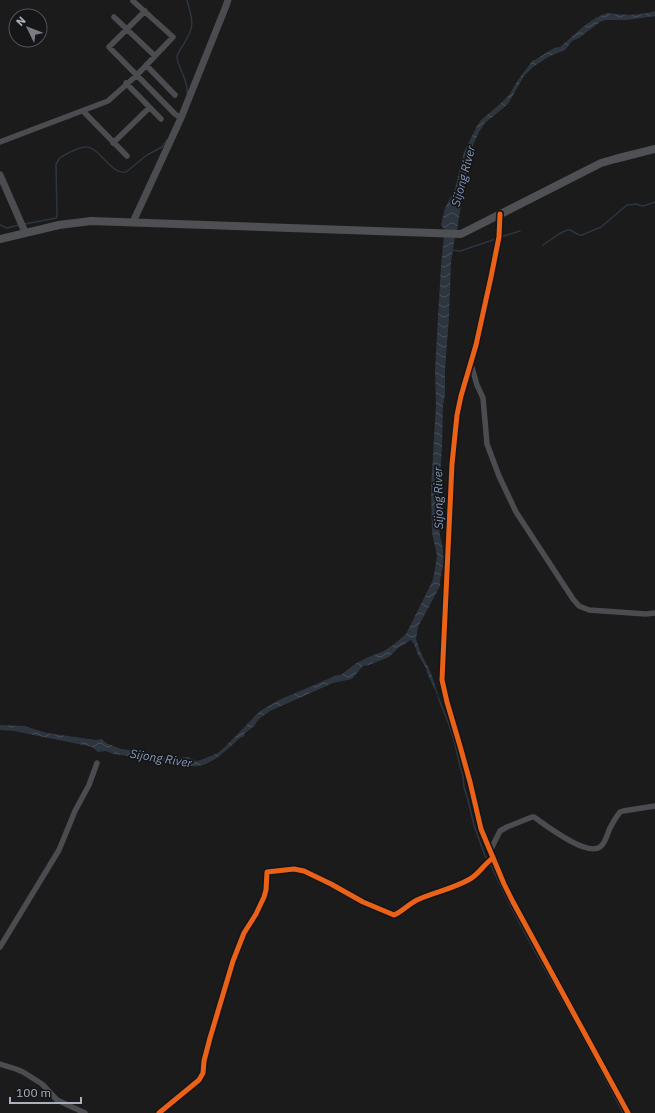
<svg xmlns="http://www.w3.org/2000/svg" width="655" height="1113" font-family="'IBM Plex Sans',sans-serif">
<style>
.water{fill:url(#water-waves)}
.lines{fill:none;stroke-linecap:round;stroke-linejoin:round}
.stream{stroke:#2d353f;stroke-width:1.5}
.minor{stroke:#4b4c4f;stroke-width:5.5}
.tertiary{stroke:#4b4c4f;stroke-width:7}
.secondary{stroke:#4f5054;stroke-width:8}
.cycleway-casing{stroke:#161518;stroke-width:8}
.cycleway{stroke:#ea6118;stroke-width:5}
.labels{text-anchor:middle;dominant-baseline:central;stroke-width:3.5;stroke-linejoin:round;paint-order:stroke}
.water-label{font-size:12px;font-style:italic;fill:#8299b9;stroke:#161518}
</style>
<defs>
<pattern id="water-waves" width="16" height="10" patternUnits="userSpaceOnUse"><rect width="16" height="10" fill="#2d353f"/><path d="M0 5q4-4 8 0t8 0" fill="none" stroke="#495059"/></pattern>
</defs>
<rect width="100%" height="100%" fill="#1b1b1c"/>
<!-- water -->
<path class="water" d="M655 11V16L627 20H605L600 22 579 38 572 41 565 50 548 57 533 67 524 76 508 104 485 123 479 132 473 145 468 161 457 230H445L441 225 445 208 455 189 464 152 477 126 481 120 499 105 509 95 518 80 533 60H535L554 48 560 47C575 35 588 19 607 13 623 15 640 16 655 11Z
M444 235 455 236 451 263 449 317 445 370V395L443 405 442 448 439 493 438 513 440 536 442 543 444 561 440 580V586L418 627 416 639 420 651 431 673 439 698 427 673 426 668 418 655 414 644 411 640 398 648 389 657 369 665 363 666 352 679 333 683 270 711 259 719 254 726 244 734 245 735 242 738 241 737C228 748 215 763 199 766 194 767 190 765 186 766L180 763 175 765 170 762 114 754 105 751 98 752 92 747 88 746 14 731 0 730V725L24 726 47 733 96 740 102 739 106 743 121 749 144 752 176 759 184 757H188L196 761 201 760 218 753 226 746 260 711 279 700 335 676 342 674 355 664 366 658 384 651 393 645 406 634 432 582 434 574 437 556 432 532 431 488 436 405 435 370 441 266Z"/>
<g class="lines">
<!-- stream -->
<path class="stream" d="M187 0C191 17 196 24 186 40 183 46 178 51 177 57 178 69 189 81 187 93
M25 224 56 218 57 216 56 164 59 159 61 157C68 153 79 146 87 147 100 148 111 175 126 172L147 155 162 147 167 140
M0 225 7 228 19 225
M501 237 520 231
M543 245 559 234 567 230H570L579 235H582L601 227 627 205 636 204 643 206 655 202
M452 250 460 251 496 239
M438 697 448 722 454 740 460 766 463 776 464 787 468 800 474 825 485 856 488 860
M490 863C514 917 544 967 573 1019 590 1050 607 1082 623 1113"/>
<!-- minor -->
<path class="minor" d="M145 11 109 47 175 114 181 118
M114 17 155 56
M146 65 175 95
M126 83 161 119
M83 111 127 156
M0 142 108 101 137 75 173 37 133 1
M113 143 149 108
M500 214 499 237 491 277 476 345 461 396 457 415 452 464 442 680 447 702 460 746 470 782 481 829 504 884 513 902 628 1113
M471 364 477 385 483 398 487 444 499 476 516 512 573 599 579 606 589 610 646 614 655 613
M490 851 500 831 507 827 532 817H534C545 825 587 857 600 847 606 843 607 834 610 828 613 822 616 817 620 812L623 811 655 806
M0 947 59 850 75 811 89 785 97 763
M0 1064 16 1069 23 1072 42 1084 57 1100 85 1113
M159 1113 199 1080 203 1073 204 1061 210 1038 233 961 244 933 256 914 264 897 266 890 267 872 294 869 304 871 331 884 363 902 394 915C400 913 409 904 417 900 434 892 453 889 470 879 479 874 484 864 493 858"/>
<!-- tertiary -->
<path class="tertiary" d="M0 175 25 232
M133 222 181 118 226 6 228 0"/>
<!-- secondary -->
<path class="secondary" d="M0 239 59 225 91 221 461 234 601 163 615 159 655 149"/>
<!-- cycleway casing -->
<g class="cycleway-casing">
<path id="cycleway" d="M500 214 499 237 491 277 476 345 461 396 457 415 452 464 442 680 447 702 460 746 470 782 481 829 504 884 513 902 628 1113
M159 1113 199 1080 203 1073 204 1061 210 1038 233 961 244 933 256 914 264 897 266 890 267 872 294 869 304 871 331 884 363 902 394 915C400 913 409 904 417 900 434 892 453 889 470 879 479 874 484 864 493 858"/>
</g>
<!-- cycleway -->
<use href="#cycleway" class="cycleway"/>
</g>
<g class="labels">
<!-- water labels -->
<g class="water-label">
<text transform="translate(463 176) rotate(-75)">Sijong River</text>
<text transform="translate(438 498) rotate(-91)">Sijong River</text>
<text transform="translate(161 758) rotate(9)">Sijong River</text>
</g>
</g>
<!-- north arrow -->
<g transform="translate(28 28) rotate(313)"><circle r="19" fill="#161518" stroke="#52535a"/>
<path d="M0-3L7 15L0 10L-7 15Z" fill="#797c85"/>
<text y="-6" font-size="11" font-weight="bold" text-anchor="middle" fill="#acb0bd">N</text>
</g>
<!-- scale -->
<path d="M10 1097v6h71v-6" fill="none" stroke="#acb0bd" stroke-width="2"/>
<text x="16" y="1097" font-size="12" fill="#acb0bd" stroke="#161518" stroke-width="3" paint-order="stroke">100 m</text>
</svg>
